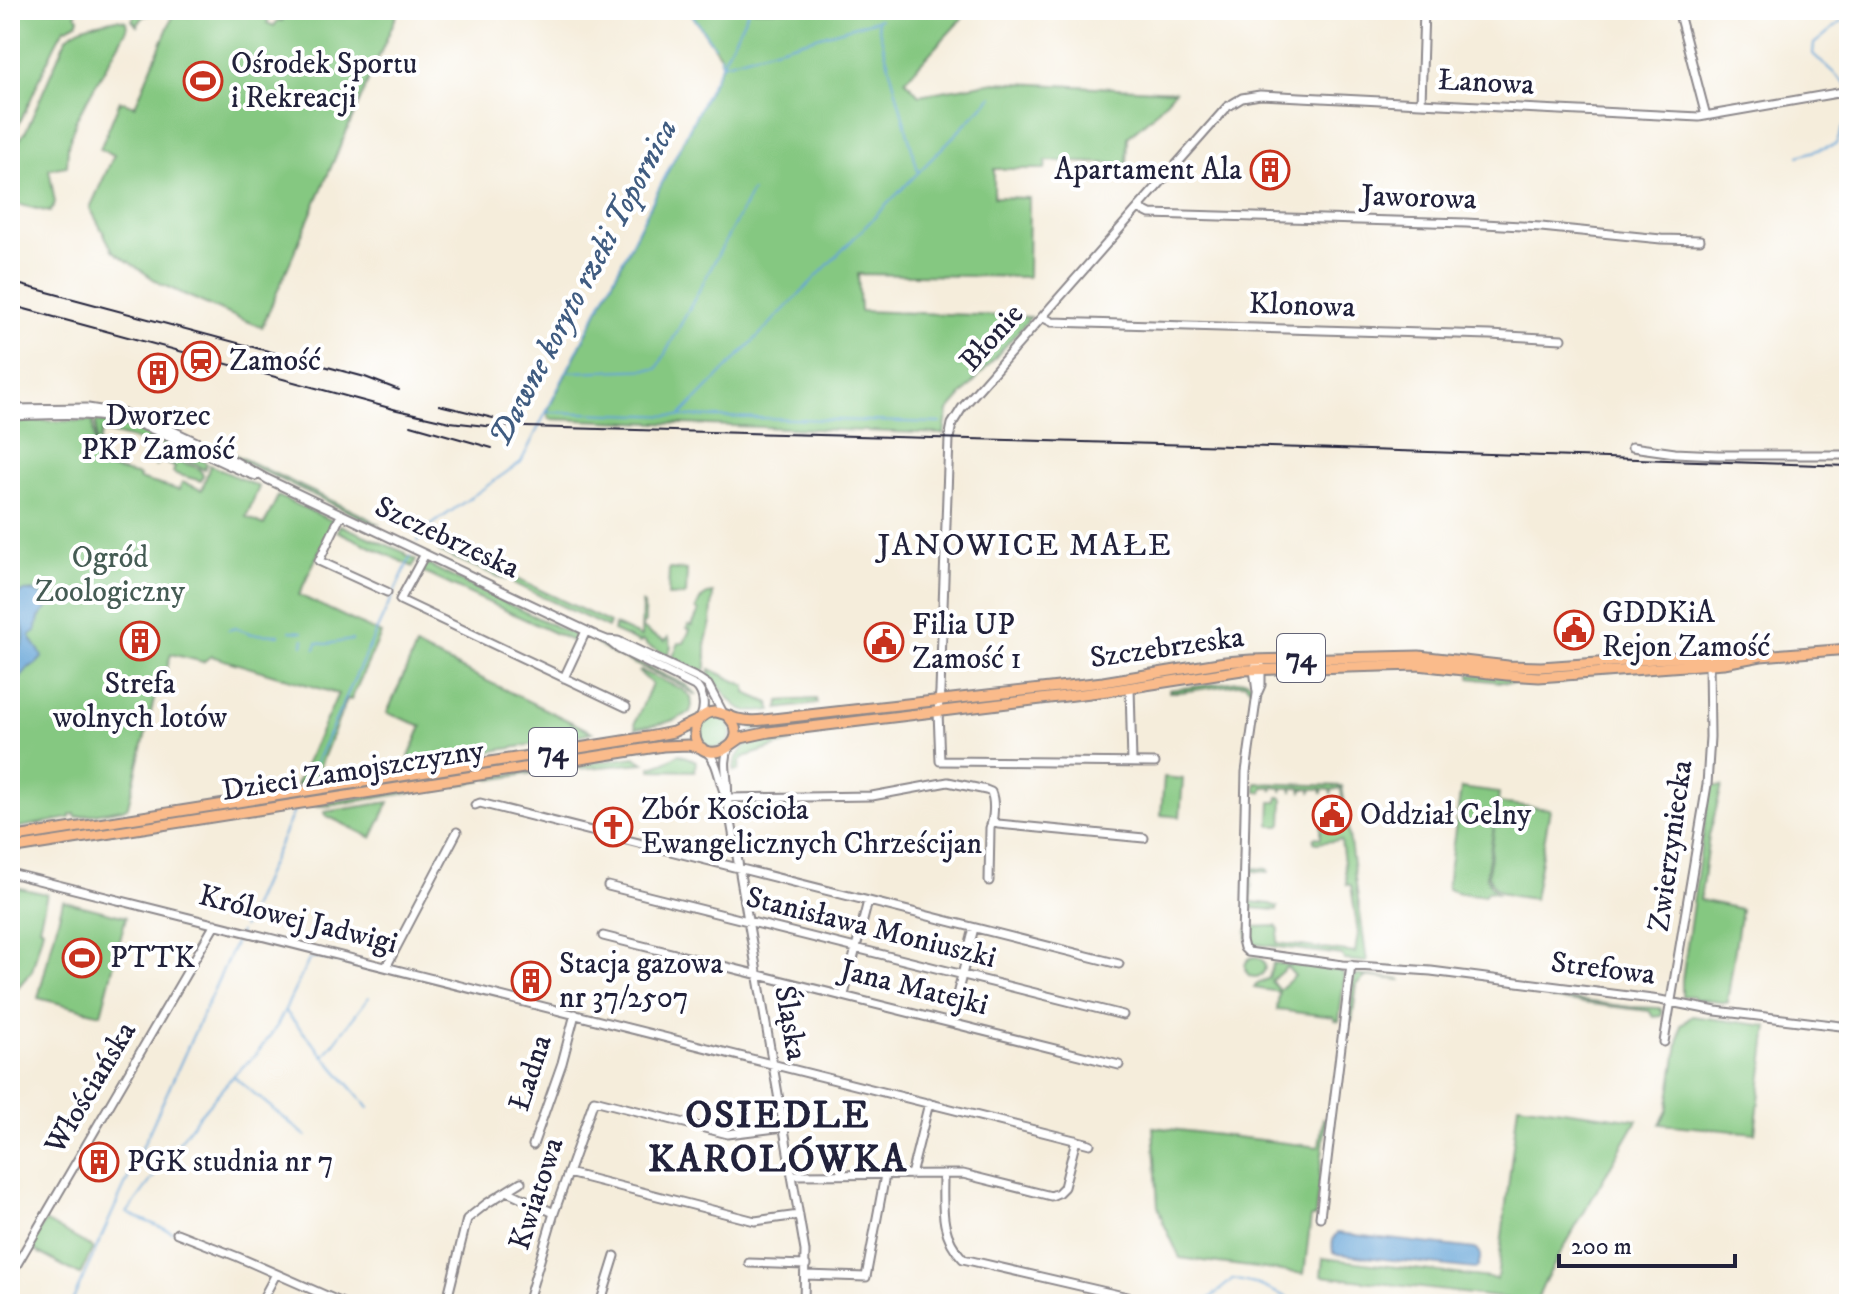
<svg xmlns="http://www.w3.org/2000/svg" width="1859" height="1314" font-family="'IM FELL DW Pica',serif">
<style>
.green{fill:#85c881;stroke:#54755e;stroke-width:2;fill-rule:evenodd}
.water{fill:#65a4d7;stroke:#446389;stroke-width:2}
.lines{fill:none;stroke-linecap:round;stroke-linejoin:round}
.stream{stroke:#65a4d7;stroke-width:2}
.minor-casing{stroke:#8c888b;stroke-width:11}
.major-casing{stroke:#8c888b;stroke-width:13}
.minor{stroke:#fff;stroke-width:7}
.major{stroke:#fabb8b;stroke-width:9}
.rail{stroke:#22223b;stroke-width:2}
.labels{text-anchor:middle;dominant-baseline:central;stroke-width:8;stroke-linejoin:round;paint-order:stroke}
.shield{fill:#fff;stroke:#646476;stroke-width:2}
.shield-label{font-size:28px;font-weight:bold;fill:#22223b}
.poi-label{font-size:30px;fill:#22223b;stroke:#fff;text-anchor:start}
.street-label{font-size:30px;fill:#22223b;stroke:#fff}
.park-label{font-size:30px;fill:#455c54;stroke:#fff}
.water-label{font-size:32px;font-style:italic;fill:#405c81;stroke:#fff}
.neighbourhood-label{font-size:32px;letter-spacing:2px;fill:#22223b;stroke:#fff}
.district-label{font-size:38px;font-weight:bold;letter-spacing:2px;fill:#22223b;stroke:#fff}
</style>
<rect width="100%" height="100%" fill="#fff"/>
<filter id="ink" filterUnits="userSpaceOnUse"><feTurbulence type="fractalNoise" baseFrequency=".0125" numOctaves="2"/><feDisplacementMap in="SourceGraphic" scale="16" xChannelSelector="R" yChannelSelector="G"/><feConvolveMatrix kernelMatrix="1 2 1 2 8 2 1 2 1" color-interpolation-filters="sRGB"/></filter>
<filter id="wash" filterUnits="userSpaceOnUse"><feTurbulence type="fractalNoise" baseFrequency=".006" numOctaves="4" result="noise"/><feDisplacementMap in="SourceGraphic" scale="32" xChannelSelector="R" yChannelSelector="G"/><feGaussianBlur stdDeviation="1.8" result="paint"/><feColorMatrix in="noise" values="0 0 0 0 0 0 0 0 0 0 0 0 0 0 0 0 0 1.4 0 .05"/><feComposite in="paint" operator="in"/></filter>
<g filter="url(#wash)">
<rect width="100%" height="100%" fill="#f5eddb"/>
<!-- green -->
<path class="green" d="M10 10H78L75 14 79 18 77 23 67 28 65 27C43 62 33 104 10 138Z
M153 10H272L267 23 274 26 278 20 282 21 286 10H399L262 327 226 313 161 284 113 251 90 208 114 155 100 149 120 101 135 106 172 18 164 11 144 16 137 26 132 20 135 14Z
M689 10H970L905 80 919 95 995 82 1175 91 1152 116 1128 137 1127 164 1046 161 1045 169H994V197L1029 198 1028 277 858 274 860 311 1031 317 948 411 944 434 550 419 547 412 722 64 720 56Z
M117 19 126 21 127 29 76 120 68 146 67 166 49 169 55 203 50 212 16 204 14 208 10 207V153L27 129 66 39C77 24 100 23 117 19Z
M18 421H93L95 460 98 462V466L140 476 139 479 179 490 182 482 202 490 210 465 259 487 246 517 264 525 278 496 333 521 299 595 381 634 351 700 347 699 313 783 296 785 338 694 211 656 203 662 171 654 164 679H159L128 806 123 809 76 817 75 814 70 815V818L10 829V423Z
M96 421C116 424 136 429 155 436L154 442 151 446H140L141 441 102 431 97 449 98 453 96 454Z
M164 441 189 452 207 464 204 470 196 464 162 454 160 447Z
M225 450 364 516 378 524H374L227 454Z
M162 458 193 466 199 469 203 475 201 481 176 474 173 472 175 467 160 461 155 467 157 459Z
M340 525 406 553 405 555 416 560 413 567 337 531Z
M441 544 499 571V574L507 580 439 552Z
M425 563 458 580 578 637 576 643 418 570Z
M669 569 687 570 686 595 668 596Z
M515 578 610 623 608 628 513 583Z
M713 593 711 622 706 641V667L704 672 674 658 673 656 679 643H684L690 630 687 628 688 625 692 626 699 611 696 609C700 600 702 594 713 593Z
M642 603 644 605 645 622 642 627 650 634 665 641 668 637 669 638 671 647 667 655 646 645V643L642 641 640 643 613 631 615 625 641 637Z
M595 643 686 685 696 695H694L683 686 613 654Z
M416 647H417L592 732 555 741 410 764 409 757 422 726 387 713Z
M710 669 746 686V693L769 703 772 710C731 718 733 697 709 675Z
M641 671 682 689 691 697 692 706 690 712C674 723 655 725 636 728L635 722 652 684 639 672Z
M1470 674 1559 679 1563 683C1531 685 1501 683 1470 678Z
M1245 680 1251 682 1252 691 1245 683 1180 692H1169V690Z
M816 699 817 704 778 709 779 701Z
M912 707 840 716 752 731V724Z
M699 732a16 16 0 1 1 32 0a16 16 0 1 1-32 0Z
M675 735 676 741 487 770V766Z
M790 738 791 742 744 757 740 762 739 770 734 771 735 761 744 746 768 740Z
M679 754 696 761 695 771 651 770V767L663 763Z
M635 757 644 763 533 773 490 780 488 777Z
M1164 777 1183 779 1180 817 1161 815Z
M482 778V781L328 806H308Z
M1256 783 1342 786 1367 962 1344 960 1342 955 1255 944 1247 939V931L1251 927 1276 926 1279 930 1277 943 1355 953 1358 933 1351 885H1347L1341 840 1317 843 1314 842V839L1316 837 1321 838V826L1326 825 1327 831 1340 829 1338 807 1343 805 1341 788 1332 790 1331 794V790L1322 789V794L1321 789H1312L1311 793V789H1303L1302 793 1301 788H1293L1292 792 1291 788H1283L1282 792V788L1273 787 1272 791V787H1263L1262 792H1256Z
M1710 786H1722L1709 836 1700 900 1741 909 1727 1003 1695 999 1692 996H1682V980Z
M1461 788 1499 793 1498 803 1550 809 1534 899C1513 895 1497 899 1488 875L1497 808 1486 876 1490 885 1497 893 1487 891 1485 895C1473 895 1459 894 1448 889L1447 885Z
M1278 797H1281L1283 800 1282 824 1280 826H1271L1270 824 1271 802H1277Z
M389 802 372 838 325 815 324 812Z
M1251 868 1267 869 1269 872 1252 871 1251 902 1270 904 1278 907 1277 910 1252 908 1248 905V869Z
M10 886 47 894 39 927 43 929 32 971 10 996Z
M63 901 126 917 101 1014 38 998Z
M1245 967a10 10 0 1 1 20 0a10 10 0 1 1-20 0Z
M1273 963 1342 971 1344 978 1339 1021 1335 1020 1334 1017 1277 1010 1279 992 1254 988 1256 985 1269 978ZM1287 967 1295 976 1279 990 1271 981Z
M1354 975 1402 980 1367 976 1357 984 1352 1021 1349 1019Z
M1550 997 1630 1007 1660 1008 1662 1012V1015L1654 1016 1649 1011 1549 999Z
M1692 1016 1768 1026 1755 1133 1660 1124 1667 1111 1681 1025Z
M1518 1104 1637 1120 1546 1279 1536 1302 1321 1276 1323 1258 1497 1279Z
M1323 1118 1326 1120 1315 1217H1311L1304 1274 1180 1258 1163 1222 1158 1206 1153 1127 1319 1147Z
M45 1221 93 1248 80 1275 30 1248Z"/>
<!-- water -->
<path class="water" d="M24 591C35 590 45 595 49 606L39 618 36 631 30 635C32 644 41 649 42 658L36 664 28 668 18 681 10 675C10 672 10 664 11 662 15 653 22 649 24 639 26 620 11 615 17 595Z
M1337 1233 1475 1249 1479 1251 1481 1255 1478 1267 1475 1269 1338 1254 1333 1252C1332 1246 1332 1238 1337 1233Z"/>
<g class="lines">
<!-- stream -->
<path class="stream" d="M689 10 714 46
M887 13 888 10
M877 22 918 171
M720 56 722 64 880 19
M1848 86 1813 54 1814 44 1849 15
M1799 156 1836 144 1849 115
M568 372 657 369 752 191
M548 412 680 416 993 96
M681 416 941 423
M418 541 423 531 521 462 749 10
M228 630 236 628 252 634 279 635
M290 631 302 632
M303 645 304 639
M315 649 317 643 326 644 352 640
M306 784 411 556
M243 927 294 811
M286 1012 369 1108
M324 1056 369 997
M233 1076 306 1136
M127 1213 197 1118 233 1076 258 1052 277 1026 309 960 316 957 321 958 369 970
M129 1214 172 1232
M71 1304 240 932
M1203 1304 1233 1279 1259 1285 1302 1304"/>
</g>
</g>
<g filter="url(#ink)">
<g class="lines">
<!-- minor casing -->
<g class="minor-casing">
<path id="minor" d="M1678 10 1706 116
M1421 103 1424 10
M1138 208 1150 214 1466 223 1541 227 1661 239 1700 240
M1042 317 1052 322 1490 335 1562 339
M10 409 88 408 131 415 158 424 220 453 267 479 597 636 607 640 618 641 699 679 708 685 723 713
M10 416C52 415 94 411 135 423 177 436 214 462 256 476
M1632 447 1675 453 1718 455H1849
M341 515 319 561 387 592
M425 554 400 600 626 707
M609 641 619 649 697 687C704 695 705 707 701 717
M1256 665 1254 669 1257 692
M1261 665V685L1257 694 1246 772 1242 940 1244 948 1248 952 1343 965 1431 971 1660 1000 1716 1011 1849 1027
M564 678 586 631
M1130 687 1132 763
M729 748C721 764 730 781 727 798L805 1251 804 1304
M706 751C720 763 718 783 727 798
M1155 763 940 761 938 712 940 691 949 439 952 424 962 408 1227 107 1242 98 1260 95 1699 117 1849 91
M727 798 872 796 948 782 986 790 991 792C995 801 994 819 990 828L989 881
M475 805 480 803 1119 964
M993 821 998 824 1144 838
M10 873 1090 1144
M608 886 1123 1015
M603 936 1119 1065
M386 967 457 832
M844 995 868 901
M950 1022 974 928
M1664 1042 1707 785 1710 737 1709 661
M533 1145 562 1063 575 1014
M568 1173 755 1221 799 1215
M943 1174C943 1206 939 1234 963 1259L1145 1301V1304
M792 1175 963 1174 1051 1196 1058 1193 1064 1187 1076 1140
M911 1175 929 1103
M507 1191 554 1213
M1320 1217 1351 965
M177 1233 238 1257 345 1304
M749 1263 806 1265
M806 1275 866 1277 885 1175
M10 1276 215 924
M260 1304 276 1274
M446 1304 467 1219 486 1204 521 1182
M527 1304 554 1213 594 1100 728 1134 784 1127
M600 1304 615 1256"/>
</g>
<!-- major casing -->
<g class="major-casing">
<path id="major" d="M726 715C760 745 697 771 695 734 694 727 697 721 702 717 714 706 725 716 738 719 746 721 755 721 764 720L1103 682 1225 662 1251 660 1419 656 1508 666 1541 667 1726 654 1761 656
M731 745 741 738 769 732 1107 691 1242 670 1418 665 1507 675 1539 677 1724 663 1761 656 1849 649
M10 838 648 737 673 732 698 720
M10 849 663 746 688 745 702 748"/>
</g>
<!-- minor -->
<use href="#minor" class="minor"/>
<!-- major -->
<use href="#major" class="major"/>
<!-- rail -->
<path class="rail" d="M10 282 365 377 399 390
M10 305 397 410 450 422 486 426 1307 448 1849 466
M439 405 493 418
M411 425 492 448"/>
</g>
</g>
<!-- icons -->
<defs>
<g id="stadium-ring" transform="scale(2)"><circle r="9.5" fill="#fff" stroke="#c8321e" stroke-width="1.5"/><path d="M0-5a6.5 5 0 1 0 0 10a6.5 5 0 1 0 0-10ZM-3.5-1.8h7v3.6h-7Z" fill="#c8321e"/></g>
<g id="building-ring" transform="scale(2)"><circle r="9.5" fill="#fff" stroke="#c8321e" stroke-width="1.5"/><path d="M-4-6H4V6H1V3H-1V6H-4ZM-2.5-4.3h1.7v1.8h-1.7ZM.8-4.3h1.7v1.8H.8ZM-2.5-1h1.7V.8h-1.7ZM.8-1h1.7V.8H.8Z" fill="#c8321e"/></g>
<g id="station-ring" transform="scale(2)"><circle r="9.5" fill="#fff" stroke="#c8321e" stroke-width="1.5"/><path d="M-3-6H3Q5-6 5-4V2Q5 4 3 4L4.5 6H3L1.5 4h-3L-3 6H-4.5L-3 4Q-5 4-5 2V-4Q-5-6-3-6ZM-3.5-4v3h7v-3ZM-3.5 1v1.5H-2V1ZM2 1v1.5H3.5V1Z" fill="#c8321e"/></g>
<g id="civic-ring" transform="scale(2)"><circle r="9.5" fill="#fff" stroke="#c8321e" stroke-width="1.5"/><path d="M-.6-6.5H3V-4.5H.6V-3L4-1V1h2V6H-6V1h2V-1L-.6-3ZM-1.2 2.5V6h2.4V2.5Z" fill="#c8321e"/></g>
<g id="church-ring" transform="scale(2)"><circle r="9.5" fill="#fff" stroke="#c8321e" stroke-width="1.5"/><path d="M-1.2-6h2.4v3.5h3.3v2.4h-3.3V6h-2.4V-.1h-3.3v-2.4h3.3Z" fill="#c8321e"/></g>
</defs>
<g fill-rule="evenodd">
<use href="#stadium-ring" x="203" y="81"/>
<use href="#building-ring" x="1270" y="170"/>
<use href="#station-ring" x="201" y="361"/>
<use href="#building-ring" x="158" y="373"/>
<use href="#civic-ring" x="1574" y="630"/>
<use href="#building-ring" x="140" y="641"/>
<use href="#civic-ring" x="884" y="642"/>
<use href="#civic-ring" x="1332" y="815"/>
<use href="#church-ring" x="613" y="827"/>
<use href="#stadium-ring" x="82" y="958"/>
<use href="#building-ring" x="531" y="981"/>
<use href="#building-ring" x="99" y="1162"/>
</g>
<g class="labels">
<!-- shield labels -->
<g class="shield">
<rect x="1277" y="634" width="48" height="48" rx="6"/>
<rect x="529" y="728" width="48" height="48" rx="6"/>
</g>
<g class="shield-label">
<text x="1301" y="658">74</text>
<text x="553" y="752">74</text>
</g>
<!-- poi labels -->
<g class="poi-label">
<text x="231" y="64">Ośrodek Sportu<tspan x="231" dy="34">i Rekreacji</tspan></text>
<text x="1242" y="170" text-anchor="end">Apartament Ala</text>
<text x="229" y="361">Zamość</text>
<text x="158" y="416" text-anchor="middle">Dworzec<tspan x="158" dy="34">PKP Zamość</tspan></text>
<text x="1602" y="613">GDDKiA<tspan x="1602" dy="34">Rejon Zamość</tspan></text>
<text x="912" y="625">Filia UP<tspan x="912" dy="34">Zamość 1</tspan></text>
<text x="140" y="684" text-anchor="middle">Strefa<tspan x="140" dy="34">wolnych lotów</tspan></text>
<text x="641" y="810">Zbór Kościoła<tspan x="641" dy="34">Ewangelicznych Chrześcijan</tspan></text>
<text x="1360" y="815">Oddział Celny</text>
<text x="110" y="958">PTTK</text>
<text x="559" y="964">Stacja gazowa<tspan x="559" dy="34">nr 37/2507</tspan></text>
<text x="127" y="1162">PGK studnia nr 7</text>
</g>
<!-- street labels -->
<g class="street-label">
<text transform="translate(1486 83) rotate(3)">Łanowa</text>
<text transform="translate(1419 198) rotate(2)">Jaworowa</text>
<text transform="translate(1302 306) rotate(2)">Klonowa</text>
<text transform="translate(992 338) rotate(-48)">Błonie</text>
<text transform="translate(447 538) rotate(25)">Szczebrzeska</text>
<text transform="translate(1167 648) rotate(-8)">Szczebrzeska</text>
<text transform="translate(353 771) rotate(-9)">Dzieci Zamojszczyzny</text>
<text transform="translate(1671 846) rotate(-82)">Zwierzyniecka</text>
<text transform="translate(298 920) rotate(14)">Królowej Jadwigi</text>
<text transform="translate(871 928) rotate(14)">Stanisława Moniuszki</text>
<text transform="translate(1603 969) rotate(7)">Strefowa</text>
<text transform="translate(914 988) rotate(14)">Jana Matejki</text>
<text transform="translate(790 1023) rotate(80)">Śląska</text>
<text transform="translate(531 1073) rotate(-72)">Ładna</text>
<text transform="translate(91 1088) rotate(-59)">Włościańska</text>
<text transform="translate(537 1194) rotate(-72)">Kwiatowa</text>
</g>
<!-- park labels -->
<g class="park-label">
<text x="110" y="558">Ogród<tspan x="110" dy="34">Zoologiczny</tspan></text>
</g>
<!-- water labels -->
<g class="water-label">
<text transform="translate(584 283) rotate(-62)">Dawne koryto rzeki Topornica</text>
</g>
<!-- neighbourhood labels -->
<g class="neighbourhood-label">
<text x="1025" y="546">JANOWICE MAŁE</text>
</g>
<!-- district labels -->
<g class="district-label">
<text x="778" y="1116">OSIEDLE<tspan x="778" dy="44">KAROLÓWKA</tspan></text>
</g>
</g>
<!-- margin -->
<rect width="1859" height="1314" fill="none" stroke="#fff" stroke-width="40"/>
<!-- scale -->
<path d="M1559 1254v12h176v-12" fill="none" stroke="#22223b" stroke-width="4"/>
<text x="1571" y="1254" font-size="24" fill="#22223b" stroke="#ffffff" stroke-width="6" paint-order="stroke">200 m</text>
</svg>
